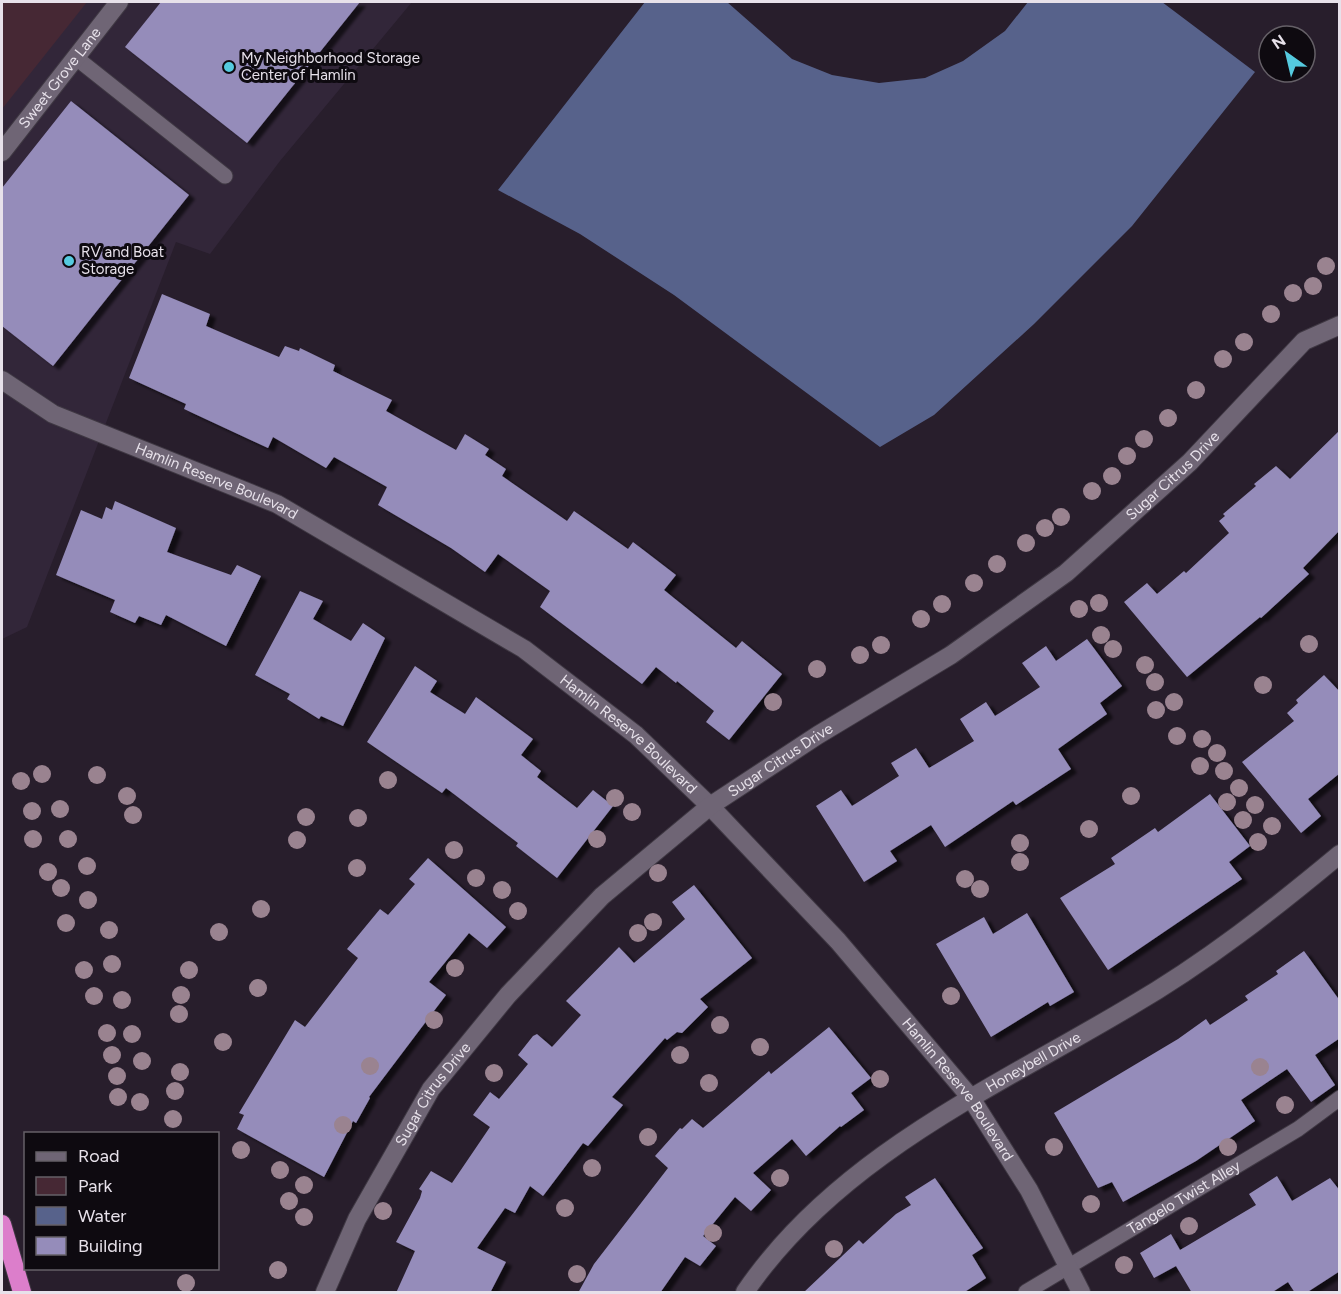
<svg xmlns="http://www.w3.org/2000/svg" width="1341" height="1294" font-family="Figtree,sans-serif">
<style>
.built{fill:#322639}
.green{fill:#462834}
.water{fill:#57628b}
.building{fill:#958cba;filter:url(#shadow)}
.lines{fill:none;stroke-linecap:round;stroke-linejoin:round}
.lane-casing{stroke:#3f3843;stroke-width:17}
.street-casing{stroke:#3f3843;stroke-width:20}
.highway-casing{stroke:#3f3843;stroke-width:20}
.lane{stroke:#6f6575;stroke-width:15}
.street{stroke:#6f6575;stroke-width:18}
.highway{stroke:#dc7ecb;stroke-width:18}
.tree{fill:#9a8390}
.poi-dot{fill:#55cadf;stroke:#0e0a10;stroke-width:2}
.labels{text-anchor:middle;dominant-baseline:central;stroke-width:6;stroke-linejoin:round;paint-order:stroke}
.poi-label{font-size:15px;fill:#e7e1ea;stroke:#0e0a10;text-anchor:start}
.street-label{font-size:15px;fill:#e7e1ea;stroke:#0e0a10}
</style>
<defs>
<filter id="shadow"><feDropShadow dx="6" dy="4" stdDeviation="1.5" flood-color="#0009"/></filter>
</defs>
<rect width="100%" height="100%" fill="#281e2c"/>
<!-- built -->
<path class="built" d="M2 2H412L280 161 210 254 176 242 27 627 2 639Z"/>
<!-- green -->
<path class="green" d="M2 2H87L2 109Z"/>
<!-- water -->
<path class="water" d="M645 2H727L792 59 832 75 879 83 925 78 963 61 1005 31 1028 2H1162L1255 72 1132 226 1034 324 934 415 880 447 674 295 580 234 498 190Z"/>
<!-- building -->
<path class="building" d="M161 2H360L247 143 125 47Z
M71 101 189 195 53 366 2 326V188Z
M162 294 210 314 206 326 279 357 285 346 299 351 300 348 335 365 333 371 392 400 386 411 456 450 465 434 489 449 485 455 506 469 502 476 567 521 574 511 628 549 633 542 676 575 664 590 736 648 742 641 782 674 729 740 706 722 714 711 677 681 676 683 656 667 642 684 540 607 550 591 498 554 485 572 451 548 378 505 387 487 334 457 326 468 273 437 268 448 184 409 186 404 129 378Z
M1340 430V530L1303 568 1309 574 1261 618 1260 617 1187 677 1124 602 1147 583 1157 594 1184 571 1186 573 1229 533 1219 521 1225 516 1223 514 1256 486 1254 484 1276 466 1290 479Z
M115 501 176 528 167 552 231 575 237 565 261 576 226 646 166 615 161 625 139 616 135 623 110 612 115 600 56 575 81 510 102 519 106 507 112 510Z
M300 591 323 601 313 619 351 641 363 623 385 638 343 726 321 716 319 719 287 699 290 694 255 675Z
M1087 639 1122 686 1100 703 1107 714 1058 749 1071 769 1016 805 1013 801 945 847 931 825 890 851 897 861 864 882 816 806 841 790 852 806 899 776 891 763 916 748 929 768 974 741 960 719 986 702 995 716 1040 687 1022 663 1046 646 1056 661Z
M415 666 437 681 430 692 465 714 476 697 533 739 521 755 541 771 537 777 577 808 593 790 613 806 557 878 516 846 518 843 446 788 442 793 367 742Z
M1324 675 1340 692V773L1308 799 1321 816 1301 833 1242 762 1294 721 1287 713 1298 703 1296 700Z
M1210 794 1250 846 1229 862 1242 879 1108 970 1060 898 1115 864 1111 858 1155 828 1158 832Z
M428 858 506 927 487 948 469 933 429 982 446 995 369 1097 370 1098 356 1123 353 1121 324 1177 237 1129 244 1115 239 1113 295 1020 305 1027 358 958 347 949 380 909 388 915 415 884 409 879Z
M694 885 752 958 700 999 708 1007 682 1033 677 1032 667 1040 665 1038 612 1097 623 1105 588 1146 583 1143 543 1196 530 1186 515 1213 505 1208 477 1248 506 1262 490 1293H396L415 1251 396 1242 420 1198 422 1191 419 1189 431 1171 452 1183 490 1127 473 1115 490 1092 499 1099 528 1064 518 1055 533 1036 537 1034 552 1047 581 1015 566 1001 619 947 634 963 685 919 672 902Z
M1027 913 1074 992 1050 1006 1048 1002 991 1037 936 944 984 917 993 934Z
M1304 951 1340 1001V1038L1315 1055 1335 1085 1311 1102 1287 1069 1241 1100 1255 1121 1196 1161 1123 1202 1112 1182 1098 1188 1054 1113 1178 1039 1206 1019 1210 1025 1248 1000 1245 996 1278 974 1276 971Z
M829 1027 871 1078 851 1093 864 1110 841 1127 840 1126 806 1156 792 1139 753 1173 771 1190 751 1211 735 1197 703 1236 716 1246 700 1266 685 1257 660 1293H578L594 1264 668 1168 655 1156 680 1128 682 1129 692 1119 703 1128 769 1071 771 1074Z
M1277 1176 1292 1201 1330 1178 1340 1191V1271L1306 1293H1295L1288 1282 1271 1293H1192L1176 1266 1154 1278 1140 1253 1171 1234 1180 1250 1256 1205 1249 1194Z
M935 1178 983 1248 972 1255 986 1278 963 1293H803L859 1240 863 1244 896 1214 911 1205 905 1197Z"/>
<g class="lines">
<!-- lane casing -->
<g class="lane-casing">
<g id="lane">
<path d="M75 57 225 176"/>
<path id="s1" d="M1026 1292 1298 1129 1340 1098"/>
</g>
</g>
<!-- street casing -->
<g class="street-casing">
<g id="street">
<path id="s2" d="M2 152 119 2"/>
<path id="s3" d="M2 380 53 414 277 504 524 649 636 735 710 806 838 941 971 1098 1029 1190 1081 1292"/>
<path id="s4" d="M325 1292 357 1219 431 1089 508 995 602 896 710 806 818 735 951 655 1066 573 1190 462 1304 341 1340 325"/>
<path id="s5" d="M745 1292C838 1156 994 1088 1131 1006 1205 963 1274 909 1340 854"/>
</g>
</g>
<!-- highway casing -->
<g class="highway-casing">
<path id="highway" d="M2 1224 22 1292"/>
</g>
<!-- lane -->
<use href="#lane" class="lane"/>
<!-- street -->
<use href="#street" class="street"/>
<!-- highway -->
<use href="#highway" class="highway"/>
</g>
<!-- trees -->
<g class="tree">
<circle cx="1326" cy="266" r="9"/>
<circle cx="1313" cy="286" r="9"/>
<circle cx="1293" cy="293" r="9"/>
<circle cx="1271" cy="314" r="9"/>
<circle cx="1244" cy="342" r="9"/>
<circle cx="1223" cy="359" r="9"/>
<circle cx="1196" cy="390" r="9"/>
<circle cx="1168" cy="418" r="9"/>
<circle cx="1144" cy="439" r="9"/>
<circle cx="1127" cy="456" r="9"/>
<circle cx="1112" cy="476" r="9"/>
<circle cx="1092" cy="491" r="9"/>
<circle cx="1061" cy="517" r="9"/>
<circle cx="1045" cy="528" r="9"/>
<circle cx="1026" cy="543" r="9"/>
<circle cx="997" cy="564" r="9"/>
<circle cx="974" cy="583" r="9"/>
<circle cx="1099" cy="603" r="9"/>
<circle cx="942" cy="604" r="9"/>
<circle cx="1079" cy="609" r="9"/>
<circle cx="921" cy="619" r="9"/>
<circle cx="1101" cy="635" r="9"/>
<circle cx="1309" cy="644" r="9"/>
<circle cx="881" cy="645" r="9"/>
<circle cx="1113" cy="649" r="9"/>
<circle cx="860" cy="655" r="9"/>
<circle cx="1145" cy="665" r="9"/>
<circle cx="817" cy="669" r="9"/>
<circle cx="1155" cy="682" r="9"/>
<circle cx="1263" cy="685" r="9"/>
<circle cx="773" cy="702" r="9"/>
<circle cx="1174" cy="702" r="9"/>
<circle cx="1156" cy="710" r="9"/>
<circle cx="1177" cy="736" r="9"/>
<circle cx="1202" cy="739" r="9"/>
<circle cx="1217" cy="753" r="9"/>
<circle cx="1200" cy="766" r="9"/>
<circle cx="1224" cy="771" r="9"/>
<circle cx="42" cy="774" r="9"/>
<circle cx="97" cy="775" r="9"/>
<circle cx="388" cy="780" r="9"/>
<circle cx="21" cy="781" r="9"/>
<circle cx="1239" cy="788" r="9"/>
<circle cx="127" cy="796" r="9"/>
<circle cx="1131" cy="796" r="9"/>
<circle cx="615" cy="798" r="9"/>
<circle cx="1227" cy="802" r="9"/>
<circle cx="1255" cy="805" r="9"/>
<circle cx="60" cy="809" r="9"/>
<circle cx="32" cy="811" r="9"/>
<circle cx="632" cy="812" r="9"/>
<circle cx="133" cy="815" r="9"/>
<circle cx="306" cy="817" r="9"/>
<circle cx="358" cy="818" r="9"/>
<circle cx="1243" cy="820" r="9"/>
<circle cx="1272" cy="826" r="9"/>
<circle cx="1089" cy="829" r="9"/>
<circle cx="33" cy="839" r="9"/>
<circle cx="68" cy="839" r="9"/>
<circle cx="597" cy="839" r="9"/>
<circle cx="297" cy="840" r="9"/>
<circle cx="1258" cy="842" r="9"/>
<circle cx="1020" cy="843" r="9"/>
<circle cx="454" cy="850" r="9"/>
<circle cx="1020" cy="862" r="9"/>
<circle cx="87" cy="866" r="9"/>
<circle cx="357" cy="868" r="9"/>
<circle cx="48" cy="872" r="9"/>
<circle cx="658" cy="873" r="9"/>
<circle cx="476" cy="878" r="9"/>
<circle cx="965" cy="879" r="9"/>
<circle cx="61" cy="888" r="9"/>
<circle cx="980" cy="889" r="9"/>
<circle cx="502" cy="890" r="9"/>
<circle cx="88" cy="900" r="9"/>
<circle cx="261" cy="909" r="9"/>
<circle cx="518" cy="911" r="9"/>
<circle cx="653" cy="922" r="9"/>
<circle cx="66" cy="923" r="9"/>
<circle cx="109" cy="930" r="9"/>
<circle cx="219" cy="932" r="9"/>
<circle cx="638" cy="933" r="9"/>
<circle cx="112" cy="964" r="9"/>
<circle cx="455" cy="968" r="9"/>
<circle cx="84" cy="970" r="9"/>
<circle cx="189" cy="970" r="9"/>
<circle cx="258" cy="988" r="9"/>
<circle cx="181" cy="995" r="9"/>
<circle cx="94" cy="996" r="9"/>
<circle cx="951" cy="996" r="9"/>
<circle cx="122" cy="1000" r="9"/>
<circle cx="179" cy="1014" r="9"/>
<circle cx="434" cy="1020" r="9"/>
<circle cx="720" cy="1025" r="9"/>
<circle cx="107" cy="1033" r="9"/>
<circle cx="132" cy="1034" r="9"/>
<circle cx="223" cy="1042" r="9"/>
<circle cx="760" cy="1047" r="9"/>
<circle cx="112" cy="1055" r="9"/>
<circle cx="680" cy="1055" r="9"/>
<circle cx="142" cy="1061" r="9"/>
<circle cx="370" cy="1066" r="9"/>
<circle cx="1260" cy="1067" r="9"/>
<circle cx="180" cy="1072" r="9"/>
<circle cx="494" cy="1073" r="9"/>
<circle cx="117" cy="1076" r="9"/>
<circle cx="880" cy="1079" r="9"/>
<circle cx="709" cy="1083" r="9"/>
<circle cx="175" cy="1091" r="9"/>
<circle cx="118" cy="1097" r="9"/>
<circle cx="140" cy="1102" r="9"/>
<circle cx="1285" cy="1105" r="9"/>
<circle cx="173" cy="1119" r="9"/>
<circle cx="343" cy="1125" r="9"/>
<circle cx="648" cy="1137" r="9"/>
<circle cx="1054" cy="1147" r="9"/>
<circle cx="1228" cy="1147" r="9"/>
<circle cx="241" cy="1150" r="9"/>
<circle cx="592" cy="1168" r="9"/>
<circle cx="280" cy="1170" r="9"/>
<circle cx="780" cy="1178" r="9"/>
<circle cx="304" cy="1185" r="9"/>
<circle cx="289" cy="1201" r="9"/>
<circle cx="1091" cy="1204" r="9"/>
<circle cx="565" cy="1208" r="9"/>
<circle cx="383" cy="1211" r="9"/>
<circle cx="304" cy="1217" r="9"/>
<circle cx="1189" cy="1226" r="9"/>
<circle cx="713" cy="1233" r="9"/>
<circle cx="834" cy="1249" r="9"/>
<circle cx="1124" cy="1265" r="9"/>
<circle cx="278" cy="1270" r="9"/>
<circle cx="577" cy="1274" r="9"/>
<circle cx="186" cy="1283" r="9"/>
</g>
<!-- markers -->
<g class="poi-dot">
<circle cx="229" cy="67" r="6"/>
<circle cx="69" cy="261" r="6"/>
</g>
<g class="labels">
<!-- poi labels -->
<g class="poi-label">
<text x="241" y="58">My Neighborhood Storage<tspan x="241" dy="17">Center of Hamlin</tspan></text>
<text x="81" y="252">RV and Boat<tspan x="81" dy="17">Storage</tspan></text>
</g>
<!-- street labels -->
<g class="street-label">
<text stroke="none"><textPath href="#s2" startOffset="94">Sweet Grove Lane</textPath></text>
<text stroke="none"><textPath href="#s4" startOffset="1198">Sugar Citrus Drive</textPath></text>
<text stroke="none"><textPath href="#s3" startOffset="238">Hamlin Reserve Boulevard</textPath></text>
<text stroke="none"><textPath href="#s3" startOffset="724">Hamlin Reserve Boulevard</textPath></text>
<text stroke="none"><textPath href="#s4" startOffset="712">Sugar Citrus Drive</textPath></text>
<text stroke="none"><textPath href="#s5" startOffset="372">Honeybell Drive</textPath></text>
<text stroke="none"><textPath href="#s3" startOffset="1210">Hamlin Reserve Boulevard</textPath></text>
<text stroke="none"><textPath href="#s4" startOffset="226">Sugar Citrus Drive</textPath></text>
<text stroke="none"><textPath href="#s1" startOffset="184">Tangelo Twist Alley</textPath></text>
</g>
</g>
<!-- border -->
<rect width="1341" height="1294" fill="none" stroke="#e7e1ea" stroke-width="6"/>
<!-- legend -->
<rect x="24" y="1132" width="195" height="138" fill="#0e0a10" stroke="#656067" stroke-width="1.5"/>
<rect x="36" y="1152" width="30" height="9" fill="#6f6575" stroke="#656067" stroke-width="1.5"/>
<text x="78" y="1162" font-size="18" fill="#e7e1ea">Road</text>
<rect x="36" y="1177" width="30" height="18" fill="#462834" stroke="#656067" stroke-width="1.5"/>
<text x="78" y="1192" font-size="18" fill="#e7e1ea">Park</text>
<rect x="36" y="1207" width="30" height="18" fill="#57628b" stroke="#656067" stroke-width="1.5"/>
<text x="78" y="1222" font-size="18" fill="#e7e1ea">Water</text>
<rect x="36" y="1237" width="30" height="18" fill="#958cba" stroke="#656067" stroke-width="1.5"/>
<text x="78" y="1252" font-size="18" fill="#e7e1ea">Building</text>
<!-- north arrow -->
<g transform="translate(1287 54) rotate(326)"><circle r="28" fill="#0e0a10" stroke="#656067" stroke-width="1.5"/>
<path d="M0-4.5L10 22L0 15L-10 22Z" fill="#55cadf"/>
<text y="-9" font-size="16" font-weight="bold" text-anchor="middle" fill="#e7e1ea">N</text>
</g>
</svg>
